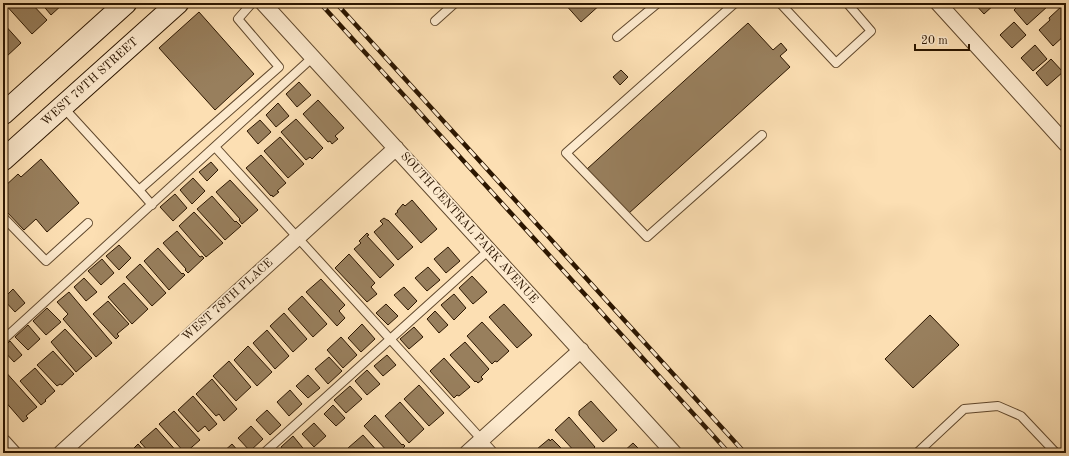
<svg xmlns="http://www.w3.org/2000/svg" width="1069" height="456" font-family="'Old Standard TT',serif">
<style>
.building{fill:#987f5d;stroke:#2c1600}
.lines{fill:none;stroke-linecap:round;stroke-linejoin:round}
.service-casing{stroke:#60482d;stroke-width:10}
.minor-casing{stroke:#60482d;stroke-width:17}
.secondary-casing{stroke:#2c1600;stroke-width:23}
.service{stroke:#fdeace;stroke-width:8}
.minor{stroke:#fdeace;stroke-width:15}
.secondary{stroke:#fdeace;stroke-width:21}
.rail-casing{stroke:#2c1600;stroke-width:4.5}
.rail{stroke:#fdeace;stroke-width:3;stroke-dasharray:9;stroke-linecap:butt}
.labels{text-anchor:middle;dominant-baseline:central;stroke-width:3.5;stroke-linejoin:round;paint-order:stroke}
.street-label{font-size:12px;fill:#2c1600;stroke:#fdeace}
</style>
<rect width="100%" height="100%" fill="#fcdfb3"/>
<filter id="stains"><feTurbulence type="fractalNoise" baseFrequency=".005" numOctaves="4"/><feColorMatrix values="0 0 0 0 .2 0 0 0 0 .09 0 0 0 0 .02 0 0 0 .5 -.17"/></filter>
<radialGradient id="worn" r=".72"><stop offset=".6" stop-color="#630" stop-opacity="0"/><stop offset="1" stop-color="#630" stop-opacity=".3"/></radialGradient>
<!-- building -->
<path class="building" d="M4 3H31L47 20 32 34Z
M41 3H64L51 15Z
M564 3H602L581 22Z
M974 3H996L984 14Z
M1021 3H1054L1049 7 1048 6 1027 25 1014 10Z
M1063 5 1066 8V34L1053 46 1039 30 1050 20 1049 18Z
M199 12 254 74 215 110 159 48Z
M1014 22 1026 35 1012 48 1000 35Z
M3 23 21 43 6 57 3 54Z
M748 23 773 50 781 43 787 50 780 56 790 67 628 214 587 169Z
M1035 45 1047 59 1033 71 1021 58Z
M1051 59 1063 72 1047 86 1036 73Z
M621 70 628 77 620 85 613 77Z
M299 82 311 95 297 107 286 94Z
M318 100 344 128 335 136 338 139 332 144 330 141 328 142 303 114Z
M278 103 289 116 276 127 266 115Z
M296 119 323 148 312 159 310 157 306 160 281 132Z
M260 120 271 132 258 144 247 131Z
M280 137 304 164 288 178 264 151Z
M261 155 286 183 277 191 279 192 273 197 272 195 271 196 246 168Z
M41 159 79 203 47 232 36 219 24 230 6 211 3 212V188L18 174 21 177Z
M211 162 218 170 207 181 199 172Z
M193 178 205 191 192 204 180 190Z
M230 180 258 210 242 224 239 220 240 219 216 192Z
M175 194 187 208 173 221 160 207Z
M212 196 235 222 236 221 241 226 225 240 197 209Z
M412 200 437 229 421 243 395 214 398 212 397 211 403 204 405 206Z
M194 212 223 243 206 257 179 226Z
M384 218 387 220H388L413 247 398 260 374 232 383 224 380 221Z
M177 231 200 257 202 256 204 258 188 273 185 270 186 269 163 243Z
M367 233 369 235 367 236 394 265 380 278 354 249 361 243 359 241Z
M119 245 131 258 119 270 106 256Z
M448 247 460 261 446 273 434 259Z
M158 248 182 274 183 273 185 275 169 290 144 261Z
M349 254 375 283 371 287 377 294 367 302 335 268Z
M102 259 114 273 101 285 88 271Z
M140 264 166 293 152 306 126 277Z
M428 267 440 280 427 291 415 278Z
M472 276 487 292 473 304 459 288Z
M84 278 97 292 86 301 74 287Z
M321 279 345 305 339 311 345 318 337 326 306 292Z
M124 283 148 309 132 324 108 297Z
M404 287 417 301 408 310 394 295Z
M13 289 25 303 15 312 3 299Z
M69 292 112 343 96 357 63 319 68 314 57 302Z
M454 294 466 308 454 320 441 305Z
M302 296 327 324 313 337 288 309Z
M108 301 129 324 117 334 119 336 116 339 93 314Z
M386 304 398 316 388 325 376 313Z
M504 304 532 335 517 348 489 317Z
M47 308 61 322 46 335 33 321Z
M435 311 448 325 439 333 427 319Z
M284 313 307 339 293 352 270 326Z
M930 315 959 345 913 388 885 359Z
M482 322 509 351 497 362 495 361 492 364 467 336Z
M362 324 375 339 361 352 348 338Z
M28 325 40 339 28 350 15 337Z
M414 327 423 337 409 349 400 339Z
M65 329 92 358 76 372 51 342Z
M267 330 289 356 275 369 253 343Z
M341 337 357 355 343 368 327 350Z
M10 341 22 355 14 362 3 350V348Z
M465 342 489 369 481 377 483 379 478 383 476 381 475 382 450 355Z
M248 346 272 372 257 386 234 360Z
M53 351 74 374 62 385 60 384 57 386 37 365Z
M387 355 396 365 383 376 374 366Z
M329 357 342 371 328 384 315 369Z
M444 358 470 387 459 396 457 395 454 398 430 371Z
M229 361 251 387 236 401 213 376Z
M35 368 55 391 45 400 46 401 41 405 20 381Z
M3 369 37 407 26 416 28 418 23 422 3 399V396L5 394 3 392Z
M367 370 380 384 367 395 355 381Z
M308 375 320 388 308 398 296 386Z
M212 379 237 409 224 421 219 414 216 416 196 394Z
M419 385 444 413 429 426 404 399Z
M350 386 362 399 346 413 334 400Z
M290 390 302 404 289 416 277 402Z
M193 396 217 424 209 431 205 426 198 432 178 410Z
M591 401 617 430 603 442 579 415V411Z
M400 402 424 429 409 443 385 416Z
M333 405 345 418 336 426 324 414Z
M267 410 281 425 270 435 256 420Z
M174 411 200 440 185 453 159 424Z
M375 415 402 445 403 444 405 446 398 453H389L364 426Z
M569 417 595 447 589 453H576L555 430Z
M314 423 326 436 314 447 302 434Z
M251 426 263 439 250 451 238 438Z
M156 428 178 453H150L140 442Z
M363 435 379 453H352L348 448Z
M293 436 307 453H286L282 449 281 447Z
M549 439 550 441 552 439 566 453H540L537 449Z
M633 443 643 453H622Z
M138 444 146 453H129Z
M232 444 240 453H222Z"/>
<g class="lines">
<!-- service casing -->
<g class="service-casing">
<path id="service" d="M735 3 566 153 647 237 762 135
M780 3 836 63 871 31 847 3
M435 21 455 3
M617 37 658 3
M63 107 139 190
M215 147 494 453
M152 205 139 190 279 67 238 19 252 3
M3 217 46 261 88 223
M3 340 313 57
M264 453 489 250
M917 453 964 409 998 406 1021 416 1056 453"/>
</g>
<!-- minor casing -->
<g class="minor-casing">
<path id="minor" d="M263 3 674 453
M938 3 1066 144
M3 442 13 453
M61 453 396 148
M467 453 581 350"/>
</g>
<!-- secondary casing -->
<g class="secondary-casing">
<path id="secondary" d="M3 114 126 3
M3 160 178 3"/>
</g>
<!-- service -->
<use href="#service" class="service"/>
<!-- minor -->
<use href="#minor" class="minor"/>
<!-- secondary -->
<use href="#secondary" class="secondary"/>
<!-- rail casing -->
<g class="rail-casing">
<path id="rail" d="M320 3 729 453
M336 3 745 453"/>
</g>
<!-- rail -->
<use href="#rail" class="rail"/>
</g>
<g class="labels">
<!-- street labels -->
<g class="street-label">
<text transform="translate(90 82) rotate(-42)">WEST 79TH STREET</text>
<text transform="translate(469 228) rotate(48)">SOUTH CENTRAL PARK AVENUE</text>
<text transform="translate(228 300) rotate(-42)">WEST 78TH PLACE</text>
</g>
</g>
<!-- margin -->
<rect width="1069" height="456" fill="none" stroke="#fcdfb3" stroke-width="16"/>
<rect x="4" y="4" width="1061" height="448" fill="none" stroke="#2c1600" stroke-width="2"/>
<rect x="8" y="8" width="1053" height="440" fill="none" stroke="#2c1600"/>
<!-- scale -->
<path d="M915 44v6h54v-6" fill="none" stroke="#2c1600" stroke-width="2"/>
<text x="921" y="44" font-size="12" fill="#2c1600" stroke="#fdeace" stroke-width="3" paint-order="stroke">20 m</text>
<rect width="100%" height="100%" filter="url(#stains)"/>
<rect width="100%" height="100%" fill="url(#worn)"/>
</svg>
